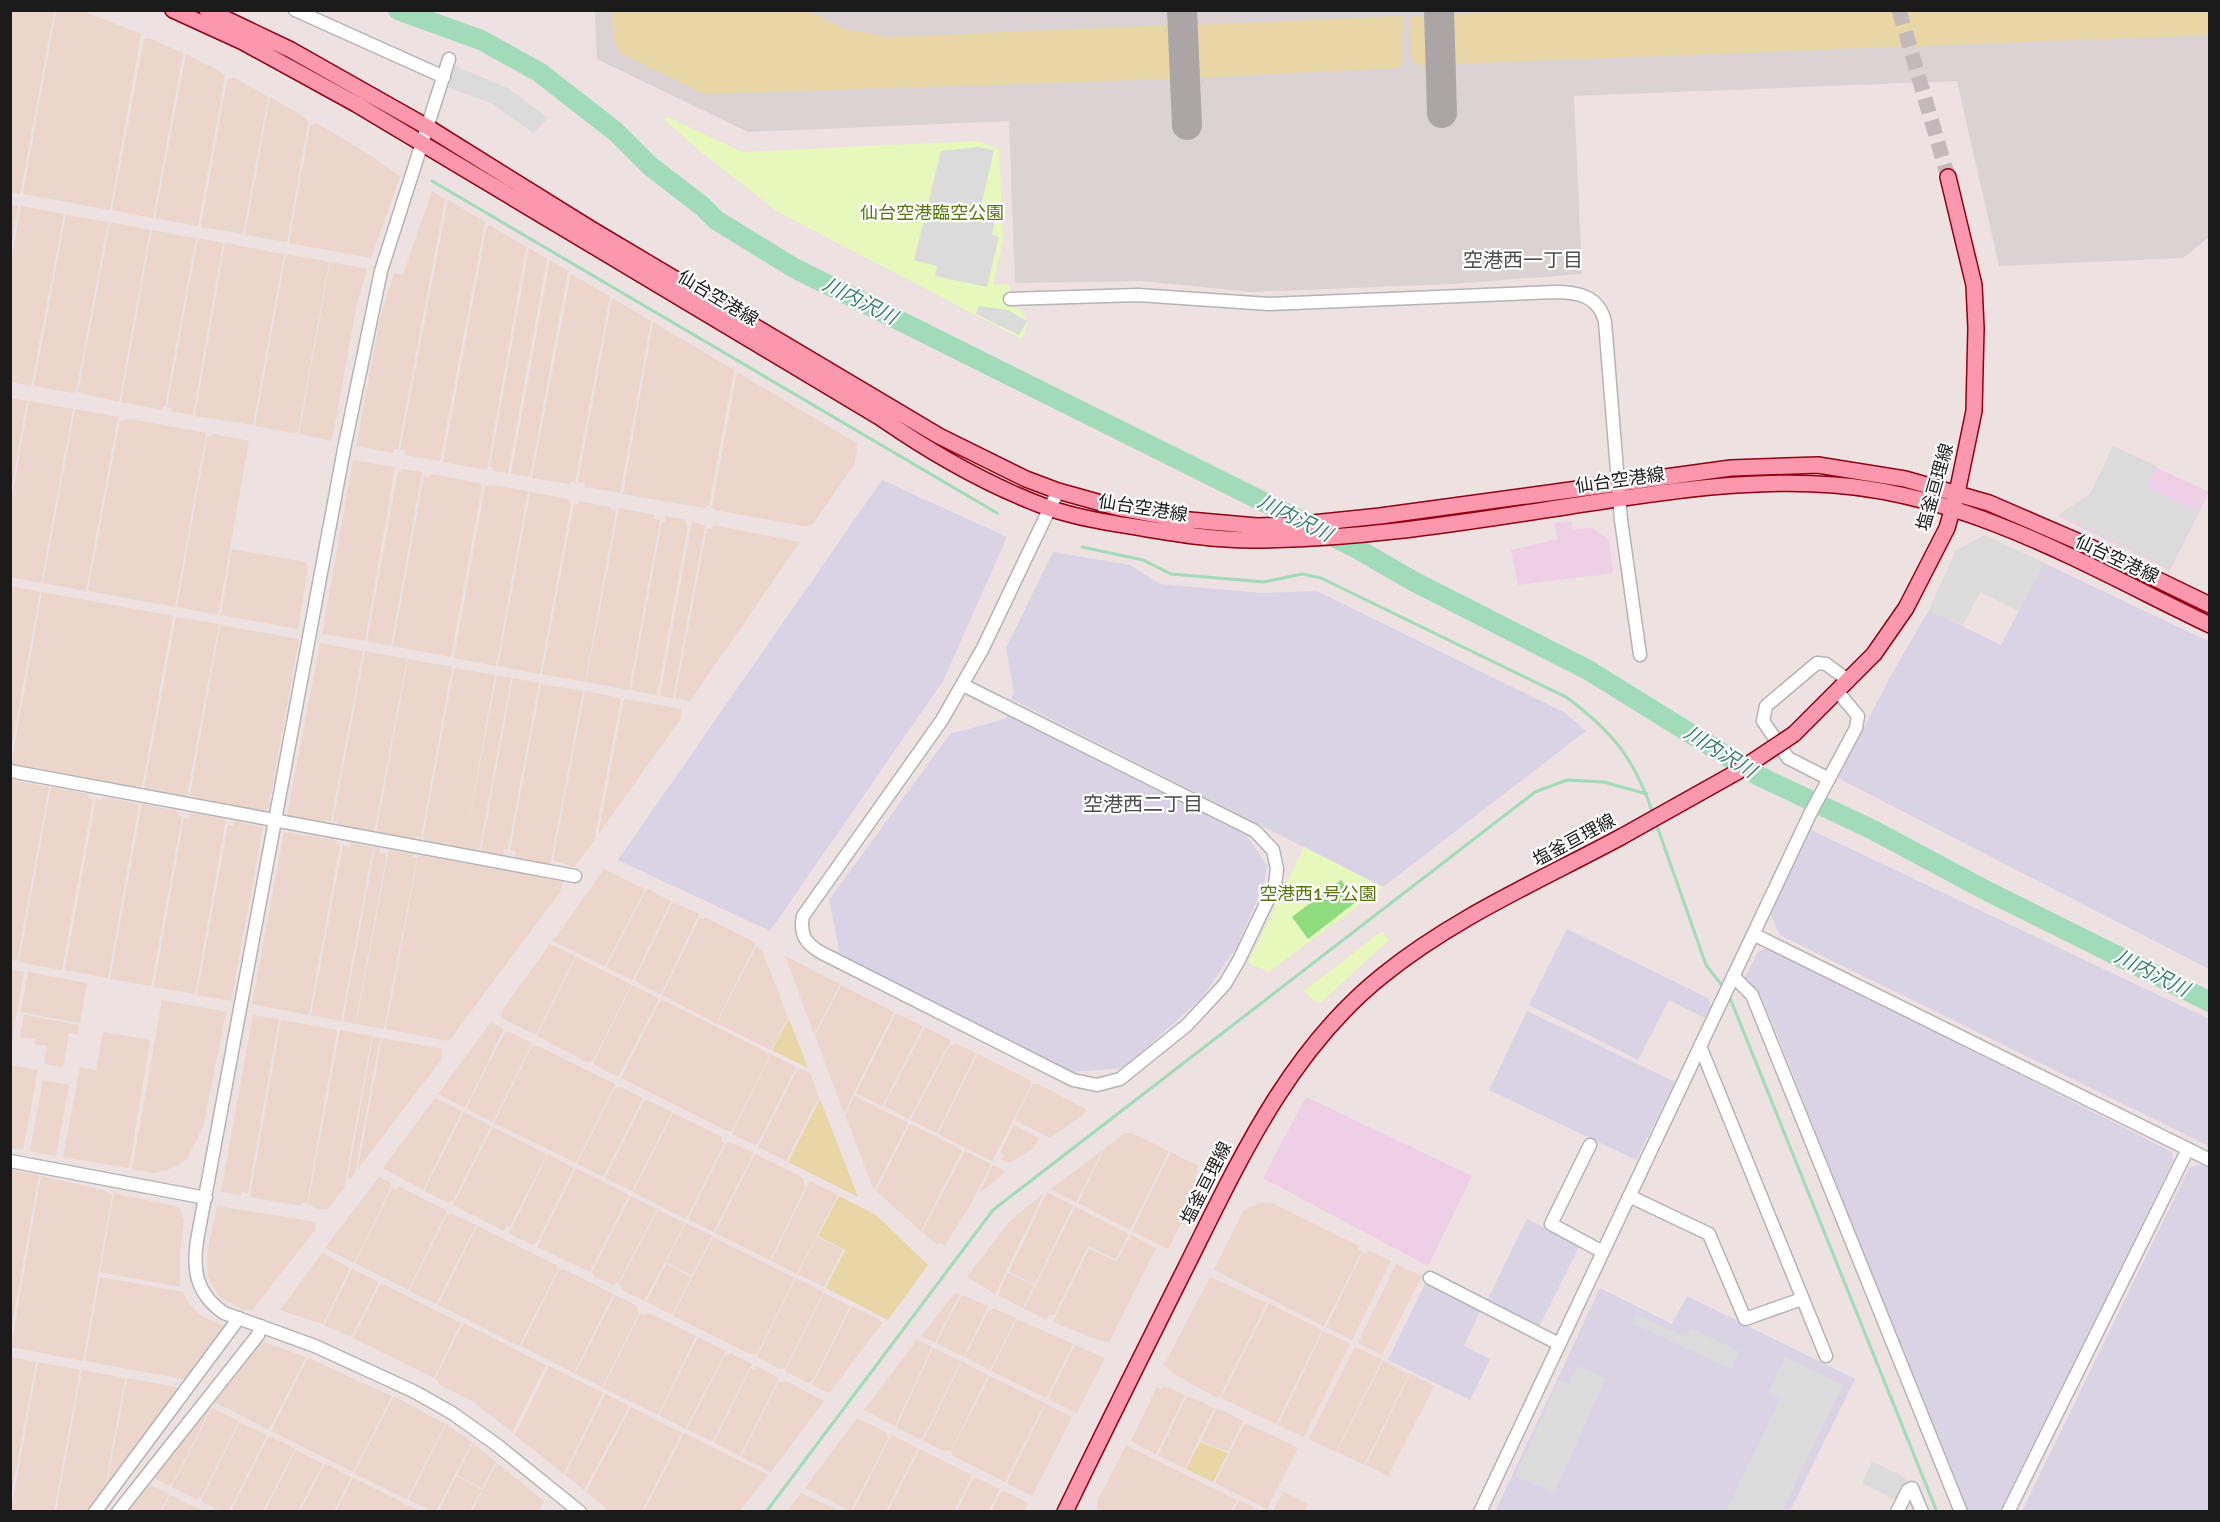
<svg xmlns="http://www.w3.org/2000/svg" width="2220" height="1522" font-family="Signika,'Noto Sans JP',sans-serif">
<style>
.commercial{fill:#eecfe6}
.industrial{fill:#dad3e6}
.airport{fill:#dbd2d3}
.farmland{fill:#ecd5cb}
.grass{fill:#e8d6a6}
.park{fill:#e7f8bc}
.pitch{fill:#8edc7e}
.parking{fill:#dbdbdb}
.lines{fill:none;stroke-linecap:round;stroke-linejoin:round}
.stream{stroke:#a1dbba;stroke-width:3}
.river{stroke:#a1dbba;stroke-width:20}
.taxiway{stroke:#aba5a6;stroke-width:30}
.major-tunnel{stroke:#c3b9ba;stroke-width:15;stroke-dasharray:15 8;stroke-linecap:butt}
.minor-casing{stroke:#b4b4b4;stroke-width:15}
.major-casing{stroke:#910112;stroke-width:18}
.minor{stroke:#fff;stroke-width:12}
.major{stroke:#fb98ad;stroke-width:15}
.major-bridge-casing{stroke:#910112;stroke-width:18;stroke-linecap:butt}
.major-bridge{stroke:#fb98ad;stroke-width:15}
.labels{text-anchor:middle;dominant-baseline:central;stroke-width:4.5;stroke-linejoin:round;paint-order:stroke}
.park-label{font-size:18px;fill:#57770c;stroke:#fff}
.street-label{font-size:18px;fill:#1b1b1b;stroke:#fff}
.neighbourhood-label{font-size:20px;fill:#4e4e4e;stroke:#fff}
.water-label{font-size:20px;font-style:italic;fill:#3b836f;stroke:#fff}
</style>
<rect width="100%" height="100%" fill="#ede1e2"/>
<!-- commercial -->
<path class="commercial" d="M2117 449 2209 492 2170 571 2058 516 2093 496Z
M1571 521 1573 529 1592 528 1609 540 1613 573 1518 585 1511 550 1558 539 1554 523Z
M1306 1097 1472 1176 1428 1266 1263 1178Z"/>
<!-- industrial -->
<path class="industrial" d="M882 480 1007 537 943 681 770 931 618 860Z
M1053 552 1130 565 1160 584 1262 593 1317 591 1565 713 1586 731 1383 887 1011 699 1014 692 1006 648Z
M2044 563 2210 642 2209 969 1838 778 1890 677 1929 610 2001 645Z
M1008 715 1247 836 1267 866 1264 884 1237 946 1202 998 1124 1068 1073 1072 837 954 839 948 829 900 950 734 1005 719Z
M1811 830 2209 1019V1146L1780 935 1770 913Z
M1567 929 1708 998 1711 1006 1705 1018 1669 1000 1638 1060 1529 1005Z
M1768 947 2172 1152 2173 1161 2001 1511H1965L1777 1034 1761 996 1744 979 1758 952Z
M1527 1011 1675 1082 1636 1160 1489 1090Z
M2201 1164 2210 1168 2209 1511H2022L2189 1168Z
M1527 1219 1580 1245 1539 1327 1487 1301Z
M1427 1280 1482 1307 1464 1346 1490 1359 1470 1400 1388 1360Z
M1600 1288 1672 1324 1687 1296 1855 1379 1790 1511 1495 1512Z"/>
<!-- airport -->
<path class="airport" d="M595 11H2209V237L2183 258 1999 266 1957 81 1574 96 1582 274 1452 284 1253 292 1140 281 1015 283 1009 121 748 132 597 59Z"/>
<!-- farmland -->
<path class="farmland" d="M10 11H54L20 194 11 192Z
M56 11H83L141 34 110 210 23 194Z
M149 38 183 53 153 218 112 210 144 39Z
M186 54 221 72 225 77 198 226 155 218Z
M234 77 268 97 243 234 201 227 227 80Z
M270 97 306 118 308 124 287 242 245 235Z
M317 123 376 159 400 177 371 258 289 243 310 125Z
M432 191 445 199 398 449H394L393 453 356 446 380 319 394 273 403 275Z
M448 200 485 222 440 461 404 455 405 450H400Z
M11 205 18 206 11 247 10 205Z
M21 206 64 214 31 386 11 382V262Z
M66 215 108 222 76 392 73 393 34 386Z
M110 222 150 230 119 402 78 392Z
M487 226H491L526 247 487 470 443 462Z
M152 230 196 238 165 406H163L162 410 121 402Z
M198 238 223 243 193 415 171 411 172 408 167 407Z
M225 243 284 254 253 425 195 416Z
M529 248 547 259 508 473 493 471V468L490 467Z
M286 254 329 262 298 432 293 433 255 426Z
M550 260 568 271 530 477 511 474Z
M330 262 367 269 357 303 332 441 299 434Z
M571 274 610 296 575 482 571 481 570 484 532 478Z
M612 298 651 321 620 493 585 487V483L578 482Z
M653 322 734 370 709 505 704 508 623 494Z
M737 372 858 444 854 465 813 524 803 526 715 510 712 508Z
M11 398 27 401 11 492 10 398Z
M29 401 73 409 41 583 11 577V503Z
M75 409 118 417 86 591 43 583Z
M131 419 206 433 175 607 88 591 120 421Z
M215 434 249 441 218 615 177 607 207 438Z
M353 460 395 467 365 641 322 634Z
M402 469 422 472 391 646 367 642 398 472 402 473Z
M431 474 479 483 482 486 451 657 393 646 424 476 430 477Z
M491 485 528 491 496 666 454 658 485 487Z
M530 492 568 499 571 504 540 674 498 666Z
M579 501 611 507V510L616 511 585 682 542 674 574 504 578 505Z
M619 508 655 515 654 519 660 520 629 690 586 682Z
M666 516 686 520V525H688L657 695 631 690 662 522H665Z
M692 521 705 526 673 698 660 696Z
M713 525 800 542 690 701 675 698 707 529H712Z
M232 549 305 562 308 568 298 629 221 615Z
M11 586 40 592 11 751 10 586Z
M42 592 173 616 142 787 138 789 11 766Z
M176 617 219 624 187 795H183L182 797 144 790Z
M220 625 299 639 268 810 265 809 264 812 193 799V796L190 795Z
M320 643 363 651 331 821 327 820 326 823 287 816Z
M365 651 407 659 374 833 337 825V822L333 821Z
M408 659 452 667 421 837 416 836 415 840 376 833Z
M454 668 495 675 465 842 497 675 511 678 480 847 475 851 426 842 423 837Z
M513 678 539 683 508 849H504L503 857 481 852Z
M541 684 583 691 550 866 515 859 516 852 510 850Z
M585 691 621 698 594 841 574 867 553 860Z
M624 699 682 709 681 718 598 835Z
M11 780 49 787 17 961 10 960Z
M51 787 89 794 88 798 93 799 62 970 19 962Z
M103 797 139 804 108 978 65 970 96 799 102 800Z
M142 804 179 811 178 816 182 817 151 986 110 979Z
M190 813 226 819 195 994 154 987 184 818 189 819Z
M234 821 263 828 231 1001 197 995 228 825 233 826Z
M284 832 337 840 336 844 340 845 309 1015 252 1004Z
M351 843 373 847 341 1021 311 1015 343 845 350 847Z
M375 847 380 848 379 853 387 854 355 1024 343 1021Z
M389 850 413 854 412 857 417 858 384 1029 356 1024Z
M423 856 563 881 560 892 449 1041 386 1029 418 857Z
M604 869 645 889 605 966 553 941Z
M647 889 671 901 633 980 606 967Z
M675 903 699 914 661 994 634 981 672 904Z
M705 917 756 943 716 1023 662 995 700 918 703 920Z
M550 944 575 956 536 1035 501 1018 502 1010Z
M756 947 762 950 788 1018 771 1050 717 1023Z
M785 956 840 984 814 1034Z
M576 957 631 985 593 1061 587 1062 537 1036Z
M11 970 24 972 11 1045 10 970Z
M28 972 87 983 80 1023 21 1012Z
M632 985 659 999 618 1077 593 1064Z
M841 985 894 1012 844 1113 815 1036Z
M661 999 770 1054 732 1131H727L621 1078Z
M162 1000 226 1012 203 1127 187 1159 178 1166 155 1173 132 1169Z
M896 1013 923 1026 882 1106 856 1093Z
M24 1015 79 1025 78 1034 69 1033 63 1067 44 1064 47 1046 35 1044V1039L20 1037Z
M253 1015 279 1019 248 1193 241 1192V1195L221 1192Z
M281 1020 337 1030 307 1204 302 1203V1206L250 1197Z
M491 1022 502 1028 503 1031 465 1108 438 1094Z
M925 1027 951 1040 909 1119 884 1106Z
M340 1030 372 1036 344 1188 327 1210 314 1208V1205L308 1204Z
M103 1032 150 1040 129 1168 63 1157 80 1067 96 1070Z
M505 1032H510L532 1043 493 1122 466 1109Z
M373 1036 380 1038 355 1173 351 1178H348Z
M382 1038 442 1049 441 1060 358 1169Z
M955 1043 976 1053 937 1133 911 1120 950 1045 953 1046Z
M532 1046H538L615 1084 576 1163 494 1123Z
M771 1054 796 1067 758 1143 754 1145 732 1134Z
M978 1054 1030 1080 1031 1085 992 1161 938 1134Z
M11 1065 38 1070 23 1150 11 1148Z
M798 1068 810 1073 819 1097 786 1161 758 1147Z
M43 1080 69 1085 56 1156 30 1151Z
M1033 1084H1038L1086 1109 1084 1114 1050 1138 1015 1120Z
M621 1087 643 1098 603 1177 577 1164 615 1088Z
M854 1096 908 1123 874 1190 845 1115Z
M435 1098 462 1111 423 1190 383 1168Z
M645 1099 672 1112 632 1191 605 1178Z
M464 1112 491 1126 453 1201 451 1200 449 1203 424 1191Z
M673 1113 722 1137 721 1141 724 1143 686 1219 633 1192Z
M910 1124 962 1150 921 1231 876 1191Z
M1014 1125 1039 1138 1033 1149 1009 1163 1002 1160 1005 1155 1000 1153Z
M493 1127 547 1154 509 1228 506 1226 504 1231 453 1205Z
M1125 1133H1132L1169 1151 1130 1230 1078 1203 1105 1148Z
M730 1142 754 1153 713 1232 688 1219 726 1144Z
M1103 1150 1076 1202 1051 1189Z
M965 1151 991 1164 968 1209 945 1245 940 1243 937 1245 922 1232Z
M1171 1152 1198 1166 1195 1178 1202 1181 1168 1249 1132 1231Z
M548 1154 574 1168 537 1242 532 1245 509 1233Z
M755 1154 804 1178V1185L806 1186 770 1260 715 1233Z
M993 1165 1006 1172 979 1193Z
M576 1168 629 1195 590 1272 537 1247Z
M11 1170 39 1175 11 1329 10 1170Z
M41 1176 103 1190 112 1195 83 1361 11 1347Z
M379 1177 390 1182 391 1187 354 1263 325 1248Z
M810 1181 838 1195 797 1274 771 1261Z
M398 1186 447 1211 408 1290 355 1263 392 1188 396 1189Z
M1047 1192 1073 1206 1035 1284 1009 1272Z
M114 1193 179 1207 184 1220 180 1252V1287L100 1272Z
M1044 1193 995 1294 967 1277 1010 1221Z
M631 1196 657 1209 618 1283 616 1282 614 1286 594 1276 592 1272Z
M1262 1202 1272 1203 1359 1246 1358 1249 1362 1251 1324 1326 1214 1270 1244 1210Z
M217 1206 316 1222 315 1230 253 1309 243 1310 220 1297 208 1277 207 1254Z
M1075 1207 1129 1234 1116 1259 1088 1246 1054 1315H1049L1046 1319 1024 1309Z
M658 1210 685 1223 644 1301 621 1289 622 1286 619 1284Z
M452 1214 476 1225 436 1304 409 1291 447 1215Z
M686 1223 712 1236 692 1275 666 1262Z
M477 1226 556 1265 558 1269 519 1346 438 1305Z
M1131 1235 1156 1248 1109 1342 1098 1340 1053 1322 1089 1249 1117 1262Z
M713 1237 795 1278 757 1354H750L673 1316Z
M817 1237 843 1250 824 1287 798 1274Z
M1368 1250 1391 1261 1352 1340 1326 1327 1363 1252 1366 1254Z
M322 1253 350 1268 323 1324 280 1310Z
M666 1264 691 1277 672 1315 646 1302Z
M1396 1264 1422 1276 1382 1355 1358 1343Z
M352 1269 377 1281 378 1284 351 1337 324 1325Z
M563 1269 613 1294 574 1373 521 1346 559 1270Z
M1008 1273 1034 1285 1023 1308 998 1295Z
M100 1277 183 1292 190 1305 201 1316 230 1329 188 1380 85 1361Z
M1210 1277 1267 1303 1220 1396 1217 1398 1171 1372 1164 1365Z
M796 1278 823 1292 785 1368 780 1369 757 1357Z
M381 1283 461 1323 434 1378 353 1338Z
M824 1293 850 1306 813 1380 808 1383 785 1371Z
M955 1293 960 1294 935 1342 921 1336Z
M615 1295 637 1306 639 1313 602 1387 575 1374Z
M962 1295 988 1306 964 1357 936 1343Z
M1269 1304 1322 1330 1276 1424 1221 1398Z
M852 1306 883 1322 829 1393 812 1385Z
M995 1309 1016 1318 990 1370 965 1357 989 1310Z
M649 1313 696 1336 658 1415 603 1388 640 1314 644 1315Z
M1017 1319 1073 1344 1046 1398 991 1371Z
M463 1323 546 1365 512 1432 472 1401 438 1384 439 1381 435 1379Z
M1323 1331 1350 1344 1304 1437 1278 1425Z
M698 1337 726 1351 685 1429 659 1415Z
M255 1339 306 1357 269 1430 211 1400Z
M917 1340 932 1347 895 1426 864 1410Z
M1075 1345 1105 1358 1077 1413 1048 1399Z
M1355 1347 1382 1360 1336 1452 1309 1439Z
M933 1348 961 1361 923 1438 919 1439 896 1427Z
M730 1353 752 1364 712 1442 687 1429 725 1355 728 1356Z
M11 1357 36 1362 11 1496 10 1357Z
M308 1358 392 1396 353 1472 271 1431Z
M1383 1361 1409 1374 1364 1465 1337 1452Z
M38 1362 80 1370 54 1511H11Z
M962 1362 988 1375 951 1450 944 1451 923 1441Z
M549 1366 603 1393 564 1474 515 1435Z
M756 1366 779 1378 740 1456 714 1443 751 1368 754 1370Z
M82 1370 125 1378 105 1487 86 1511H56Z
M1410 1374 1434 1386 1388 1476 1366 1465Z
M990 1376 1045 1403 1005 1482 953 1456 951 1451Z
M127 1378 176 1387 178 1391 107 1484Z
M784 1380 824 1401 771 1472 741 1457 779 1381 782 1383Z
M1164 1386 1185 1395 1156 1454 1131 1441 1157 1387 1161 1389Z
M605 1394 629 1406 584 1490 565 1475Z
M394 1396 445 1424 407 1499 354 1473Z
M1190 1397 1214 1408 1185 1468 1158 1455 1186 1398Z
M201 1402 211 1407 173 1483 168 1485 150 1476Z
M1046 1404 1072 1417 1032 1496 1007 1483Z
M631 1407 682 1433 642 1511H610L586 1492Z
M212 1408 239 1421 201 1497 196 1499 172 1487Z
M1217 1408 1243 1421 1228 1452 1201 1441Z
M857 1418 886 1432 888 1438 851 1511 805 1488Z
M240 1422 267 1435 229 1511H221L201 1501Z
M446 1424 472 1442 436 1511H431L409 1500Z
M1248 1424 1298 1448 1267 1509 1215 1483 1244 1425Z
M684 1433 768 1475 740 1511H644Z
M269 1436 295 1449 263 1511H231Z
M894 1436 918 1448 886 1511H853L890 1438Z
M473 1443 496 1462 482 1488 457 1475Z
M1126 1445 1237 1500 1231 1511H1097V1502Z
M920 1449 970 1474 971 1478 954 1511H888Z
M296 1450 323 1464 298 1511H265Z
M497 1463 544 1501 539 1511H472Z
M325 1464 351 1477 334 1511H300Z
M456 1476 482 1490 470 1511H439Z
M353 1478 419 1511H336Z
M977 1478 1000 1489 989 1511H957L973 1479Z
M146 1483 169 1494 160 1511 120 1512Z
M1005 1491 1028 1503 1024 1511H991L1001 1492Z
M1283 1492 1308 1504 1304 1511H1273Z
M801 1493 839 1511H787Z
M170 1495 204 1511H162Z
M1239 1500 1261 1511H1233Z"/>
<!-- grass -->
<path class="grass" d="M611 11H808L845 29 888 37 1172 25 1174 79 709 94 701 93 622 54 614 41Z
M1536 11 2209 10 2210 35 1455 64 1452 14Z
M1403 16 1402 64 1398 68 1196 78 1194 25Z
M1425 16 1427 68 1414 63 1411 57 1410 17Z
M789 1019 808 1068 772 1050Z
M820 1099 858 1197 788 1162Z
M839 1196 876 1215 928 1265 888 1320 826 1288 845 1250 818 1236Z
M1200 1442 1228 1453 1213 1482 1186 1469Z"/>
<!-- park -->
<path class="park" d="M668 117 742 152 977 141 999 149 1003 241 993 285 1010 284V306C1028 310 1030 324 1022 339L778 212 701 152 664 119Z
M1304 847 1383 887 1269 972 1248 963Z
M1382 931 1389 940 1319 1004 1304 991Z"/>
<!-- pitch -->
<path class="pitch" d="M1341 880 1357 901 1308 939 1292 917Z"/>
<!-- parking -->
<path class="parking" d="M456 66 509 89 548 118 533 133 491 103 447 87Z
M978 147 994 150 981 207 997 212 992 235 999 237 987 287 935 276 937 266 914 260 941 151Z
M979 306 1008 310 1027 321 1019 335 976 314Z
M2113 446 2157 466 2147 487 2198 511 2169 570 2059 514 2090 494Z
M1985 535 2044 563 2019 611 1980 592 1963 626 1929 610 1956 550Z
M1636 1314 1685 1337 1690 1328 1739 1351 1731 1369 1632 1323Z
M1785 1357 1843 1385 1782 1511H1726L1780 1399 1768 1393Z
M1577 1366 1606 1379 1554 1493 1515 1476 1559 1380 1569 1384Z
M1872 1461 1902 1476 1908 1482 1898 1501 1862 1483Z"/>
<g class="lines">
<!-- stream -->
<path class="stream" d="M432 181 997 513
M1082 547 1143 560 1171 574 1264 582 1302 574 1321 578 1566 697C1612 731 1635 759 1653 814
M1656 823 1706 965 1724 988
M1728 993 1937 1512
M766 1512 993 1210 1535 792 1567 780 1604 782 1647 794"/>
<!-- river -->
<path class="river" d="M398 10 481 40 539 72 616 132 650 166 702 206 716 220 794 268 1354 547 1413 581 1588 670 1759 776 1873 830 1987 891 2210 1002"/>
<!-- taxiway -->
<path class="taxiway" d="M1182 10 1187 125
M1439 10 1442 113"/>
<!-- major-tunnel -->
<path class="major-tunnel" d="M1899 10 1948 177"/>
<!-- minor casing -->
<g class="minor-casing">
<path id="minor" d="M295 10 444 77
M449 59 381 271 344 449 198 1235C192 1268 195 1293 224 1313L315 1346 415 1392 452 1413 497 1445 580 1512
M1010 299 1138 295 1269 304 1555 292C1578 292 1599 296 1605 322L1621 520 1640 655
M963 685 1255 831 1273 850 1277 869 1275 885 1239 960 1225 984 1187 1025 1120 1079 1097 1085 1073 1080 822 953C807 945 799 935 803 916L942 720 983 648 1058 491
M10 771 575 876
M1829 779 1788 758 1763 721 1766 706 1817 663 1826 664 1849 681
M1753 934 2210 1160
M1733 976 1752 995 1961 1512
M1700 1046 1826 1356
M1590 1145 1551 1224 1603 1252
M10 1161 206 1198
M1629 1196 1709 1234 1745 1319 1802 1299
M1430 1278 1559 1344
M95 1512 239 1318
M118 1512 258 1335 261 1326
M1480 1512 1810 814 1856 728 1858 716 1838 692
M1897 1512 1908 1490 1912 1488 1922 1512
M2008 1512 2188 1149"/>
</g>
<!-- major casing -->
<g class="major-casing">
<path id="major" d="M173 10 243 42 356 104 881 418C933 454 987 485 1046 507 1077 518 1110 523 1142 528 1178 534 1215 540 1252 540 1359 540 1466 522 1571 506 1657 493 1746 478 1834 485 1970 495 2089 567 2210 625
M207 10 291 50 429 128 591 229 939 436 1026 479 1058 491 1119 508 1178 519 1257 526 1293 525 1380 516 1731 468 1818 465 1905 479 1989 503 2084 544 2210 605
M1794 734 1874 654 1906 608 1947 528 1957 493 1974 411 1976 328 1974 285 1948 177
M1065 1512C1104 1431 1144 1351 1184 1271 1237 1165 1287 1052 1382 976 1453 918 1541 880 1621 837"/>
</g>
<!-- minor -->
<use href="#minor" class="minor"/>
<!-- major -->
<use href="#major" class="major"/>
<!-- major-bridge casing -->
<g class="major-bridge-casing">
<path id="major-bridge" d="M1621 837 1737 772 1794 734"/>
</g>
<!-- major-bridge -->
<use href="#major-bridge" class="major-bridge"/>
</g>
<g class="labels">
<!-- park labels -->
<g class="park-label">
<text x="932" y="213">仙台空港臨空公園</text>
<text x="1318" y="894">空港西1号公園</text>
</g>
<!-- street labels -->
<g class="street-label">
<text transform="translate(718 298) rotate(31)">仙台空港線</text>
<text transform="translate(1620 480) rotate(-8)">仙台空港線</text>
<text transform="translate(1935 487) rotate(-74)">塩釜亘理線</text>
<text transform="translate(1143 508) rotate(9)">仙台空港線</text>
<text transform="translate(2117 559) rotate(25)">仙台空港線</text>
<text transform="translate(1574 840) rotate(-28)">塩釜亘理線</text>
<text transform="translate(1206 1183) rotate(-63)">塩釜亘理線</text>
</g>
<!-- neighbourhood labels -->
<g class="neighbourhood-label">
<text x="1523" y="260">空港西一丁目</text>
<text x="1143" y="804">空港西二丁目</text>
</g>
<!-- water labels -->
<g class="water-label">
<text transform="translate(860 301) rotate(27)">川内沢川</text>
<text transform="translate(1295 518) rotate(27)">川内沢川</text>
<text transform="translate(1720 752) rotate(32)">川内沢川</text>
<text transform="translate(2152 973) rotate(27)">川内沢川</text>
</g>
</g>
<!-- border -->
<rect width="2220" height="1522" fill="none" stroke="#1b1b1b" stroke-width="24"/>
</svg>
